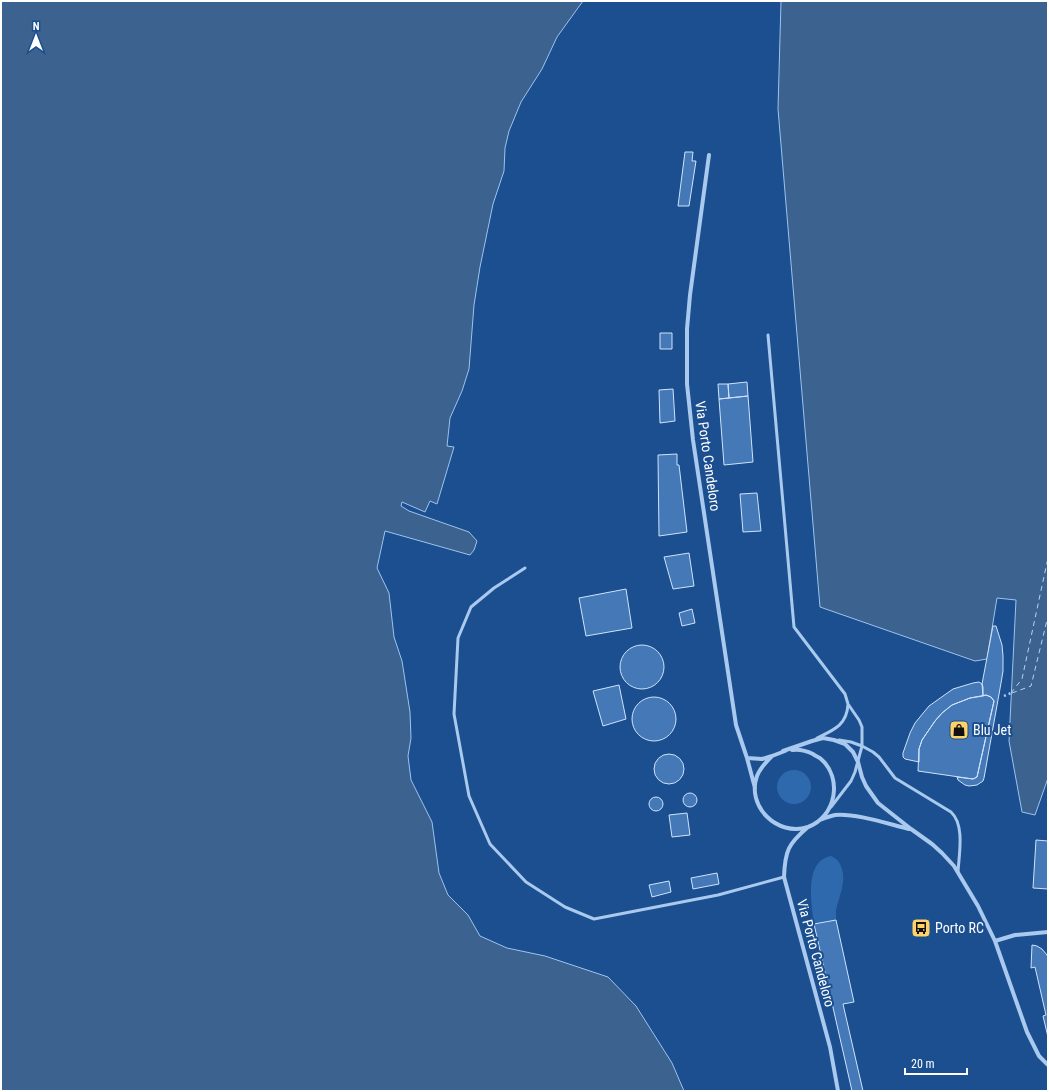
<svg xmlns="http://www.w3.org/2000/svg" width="1049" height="1092" font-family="'Roboto Condensed',sans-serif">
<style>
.green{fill:#2e69ad}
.water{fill:#3c6290;stroke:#9cc4f0}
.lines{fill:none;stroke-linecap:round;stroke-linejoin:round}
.ferry{stroke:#b5d3f5;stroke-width:1;stroke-dasharray:5 4;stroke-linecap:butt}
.building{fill:#4478b7;stroke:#cfe3fa}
.path{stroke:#a9c9ee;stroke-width:2.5;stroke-dasharray:2 3;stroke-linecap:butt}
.lane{stroke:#a9c9ee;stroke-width:3}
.street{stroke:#a9c9ee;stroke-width:4}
.labels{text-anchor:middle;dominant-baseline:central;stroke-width:4;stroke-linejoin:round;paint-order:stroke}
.street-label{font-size:14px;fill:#fff;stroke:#1b4f8f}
.poi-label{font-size:14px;fill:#fff;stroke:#1b4f8f;text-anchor:start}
</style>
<rect width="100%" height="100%" fill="#1b4f8f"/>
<!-- green -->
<path class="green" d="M777 787a17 17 0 1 1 34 0a17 17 0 1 1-34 0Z
M831 856C835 858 838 860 840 864 848 880 839 895 836 911 836 914 836 917 836 920L814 924C812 905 803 861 831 856Z"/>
<!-- water -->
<path class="water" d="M1 1H583L557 37 542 69 521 102 509 131 505 148 504 171 493 204 480 267 474 305 469 369 462 391 450 418 447 446 454 447 437 504 430 501 425 512 402 502 401 506 409 511 469 532 477 541 474 550 470 555 385 531 377 568 389 593 394 637 402 661 410 712 411 738 408 756 411 780 432 822 439 873 448 895 468 915 480 936 507 948 545 956 608 977 636 1006 672 1063 684 1091H1Z
M781 1H1048V778L1035 815 1022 812 1009 741 1016 600 997 598 987 659 975 661 820 607 778 109Z"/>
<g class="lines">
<!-- ferry -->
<path class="ferry" d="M1011 693 1022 679 1048 558
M1012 693 1031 686 1048 616"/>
</g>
<!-- building -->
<path class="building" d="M685 152H693L692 161H696L689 206H678Z
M660 333H672V349H660Z
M747 382 748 396 729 398 728 384Z
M718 384H728L729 398 719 399Z
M673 389 675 421 660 423 659 390Z
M748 396 753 462 724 465 719 399Z
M677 454V465H679L687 532 659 536 658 455Z
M757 493 761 531 743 532 740 494Z
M689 553 694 586 673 589 664 557Z
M626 589 632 628 586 636 579 598Z
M692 609 695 623 682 626 679 613Z
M993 626H996L1002 645 1003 656V671L1001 683 984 778 983 781 977 785 969 786 965 785 958 780 957 777 973 779 977 777 994 701 991 697 986 695 983 696 982 684Z
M620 667a22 22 0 1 1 44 0a22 22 0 1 1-44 0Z
M979 682 982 684 983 687V696L970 698 952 705 942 713 935 721 922 740 919 749V762L905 759 903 757V753L910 733 915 723 929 706 953 689 973 683Z
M619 685 626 719 603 726 593 691Z
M986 695 991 697 994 701 977 777 973 779 918 771 919 749 922 740 935 721 942 713 952 705 970 698Z
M632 719a22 22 0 1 1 44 0a22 22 0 1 1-44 0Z
M654 769a15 15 0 1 1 30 0a15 15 0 1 1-30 0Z
M683 800a7 7 0 1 1 14 0a7 7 0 1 1-14 0Z
M649 804a7 7 0 1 1 14 0a7 7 0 1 1-14 0Z
M687 813 690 835 672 837 669 815Z
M1036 840 1048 841V889L1033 888Z
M717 873 719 884 693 889 691 878Z
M669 881 671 892 652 897 649 885Z
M836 920 854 1002 843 1004 863 1091H852L814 924Z
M1032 945 1037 946 1042 949 1047 955 1048 958V1037L1043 1016 1046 1015 1035 967 1031 968Z"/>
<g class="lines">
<!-- path -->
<path class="path" d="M1004 696 1011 693"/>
<!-- lane -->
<path class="lane" d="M768 335 794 627 845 694 848 704 859 720 862 727V746L855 772 851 781 831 807
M525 568 494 588 471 607 458 638 454 714 469 796 490 844 526 882 565 907 594 919 718 895 784 877
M817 738C834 730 847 725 848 704
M839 740 851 742 862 746 873 752 879 757 895 778 951 812C965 825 959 854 958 872"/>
<!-- street -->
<path class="street" d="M709 155 690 295 687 329V384L693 440 736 725 747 758
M783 751 812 741 823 738 834 740 845 744 853 752 858 762 862 777 866 786 878 803 911 829 932 844 942 853 954 866 978 906 995 941 1027 1032 1039 1056 1048 1065
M772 756C766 762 760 768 757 776 746 806 777 837 808 827 836 817 843 778 821 759 819 757 815 756 813 754 807 751 799 749 792 750
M755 788 747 758 762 759 772 756 785 751
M820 820C825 818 830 816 835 815 856 813 888 824 909 829
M808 827C788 844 785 851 784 877L830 1047 838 1091
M995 941 1015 935 1048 932"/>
</g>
<!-- icons -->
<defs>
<g id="shop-square" transform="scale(1)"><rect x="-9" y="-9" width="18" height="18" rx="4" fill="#ffd166" stroke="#1b4f8f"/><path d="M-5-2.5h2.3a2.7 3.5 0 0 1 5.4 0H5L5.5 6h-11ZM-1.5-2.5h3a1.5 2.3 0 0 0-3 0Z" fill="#111"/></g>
<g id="bus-square" transform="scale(1)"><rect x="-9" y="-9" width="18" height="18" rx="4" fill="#ffd166" stroke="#1b4f8f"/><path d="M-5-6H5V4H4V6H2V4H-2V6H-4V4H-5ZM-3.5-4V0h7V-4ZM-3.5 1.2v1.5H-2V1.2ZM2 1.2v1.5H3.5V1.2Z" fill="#111"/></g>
</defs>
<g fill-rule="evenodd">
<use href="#shop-square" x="959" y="730"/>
<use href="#bus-square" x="921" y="928"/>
</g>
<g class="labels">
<!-- street labels -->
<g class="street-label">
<text transform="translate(708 456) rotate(82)">Via Porto Candeloro</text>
<text transform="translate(816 953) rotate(75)">Via Porto Candeloro</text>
</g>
<!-- poi labels -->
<g class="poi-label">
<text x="973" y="730">Blu Jet</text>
<text x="935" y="928">Porto RC</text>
</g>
</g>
<!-- border -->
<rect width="1049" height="1092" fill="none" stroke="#ffffff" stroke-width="4"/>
<!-- north arrow -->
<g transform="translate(36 36)" stroke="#1b4f8f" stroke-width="3" paint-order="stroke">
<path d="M0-3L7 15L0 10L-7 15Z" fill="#ffffff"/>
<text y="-6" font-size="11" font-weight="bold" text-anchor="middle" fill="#ffffff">N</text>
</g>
<!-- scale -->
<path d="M905 1068v6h62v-6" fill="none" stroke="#ffffff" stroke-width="2"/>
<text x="911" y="1068" font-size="12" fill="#ffffff" stroke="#1b4f8f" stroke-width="3" paint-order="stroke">20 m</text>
</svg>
